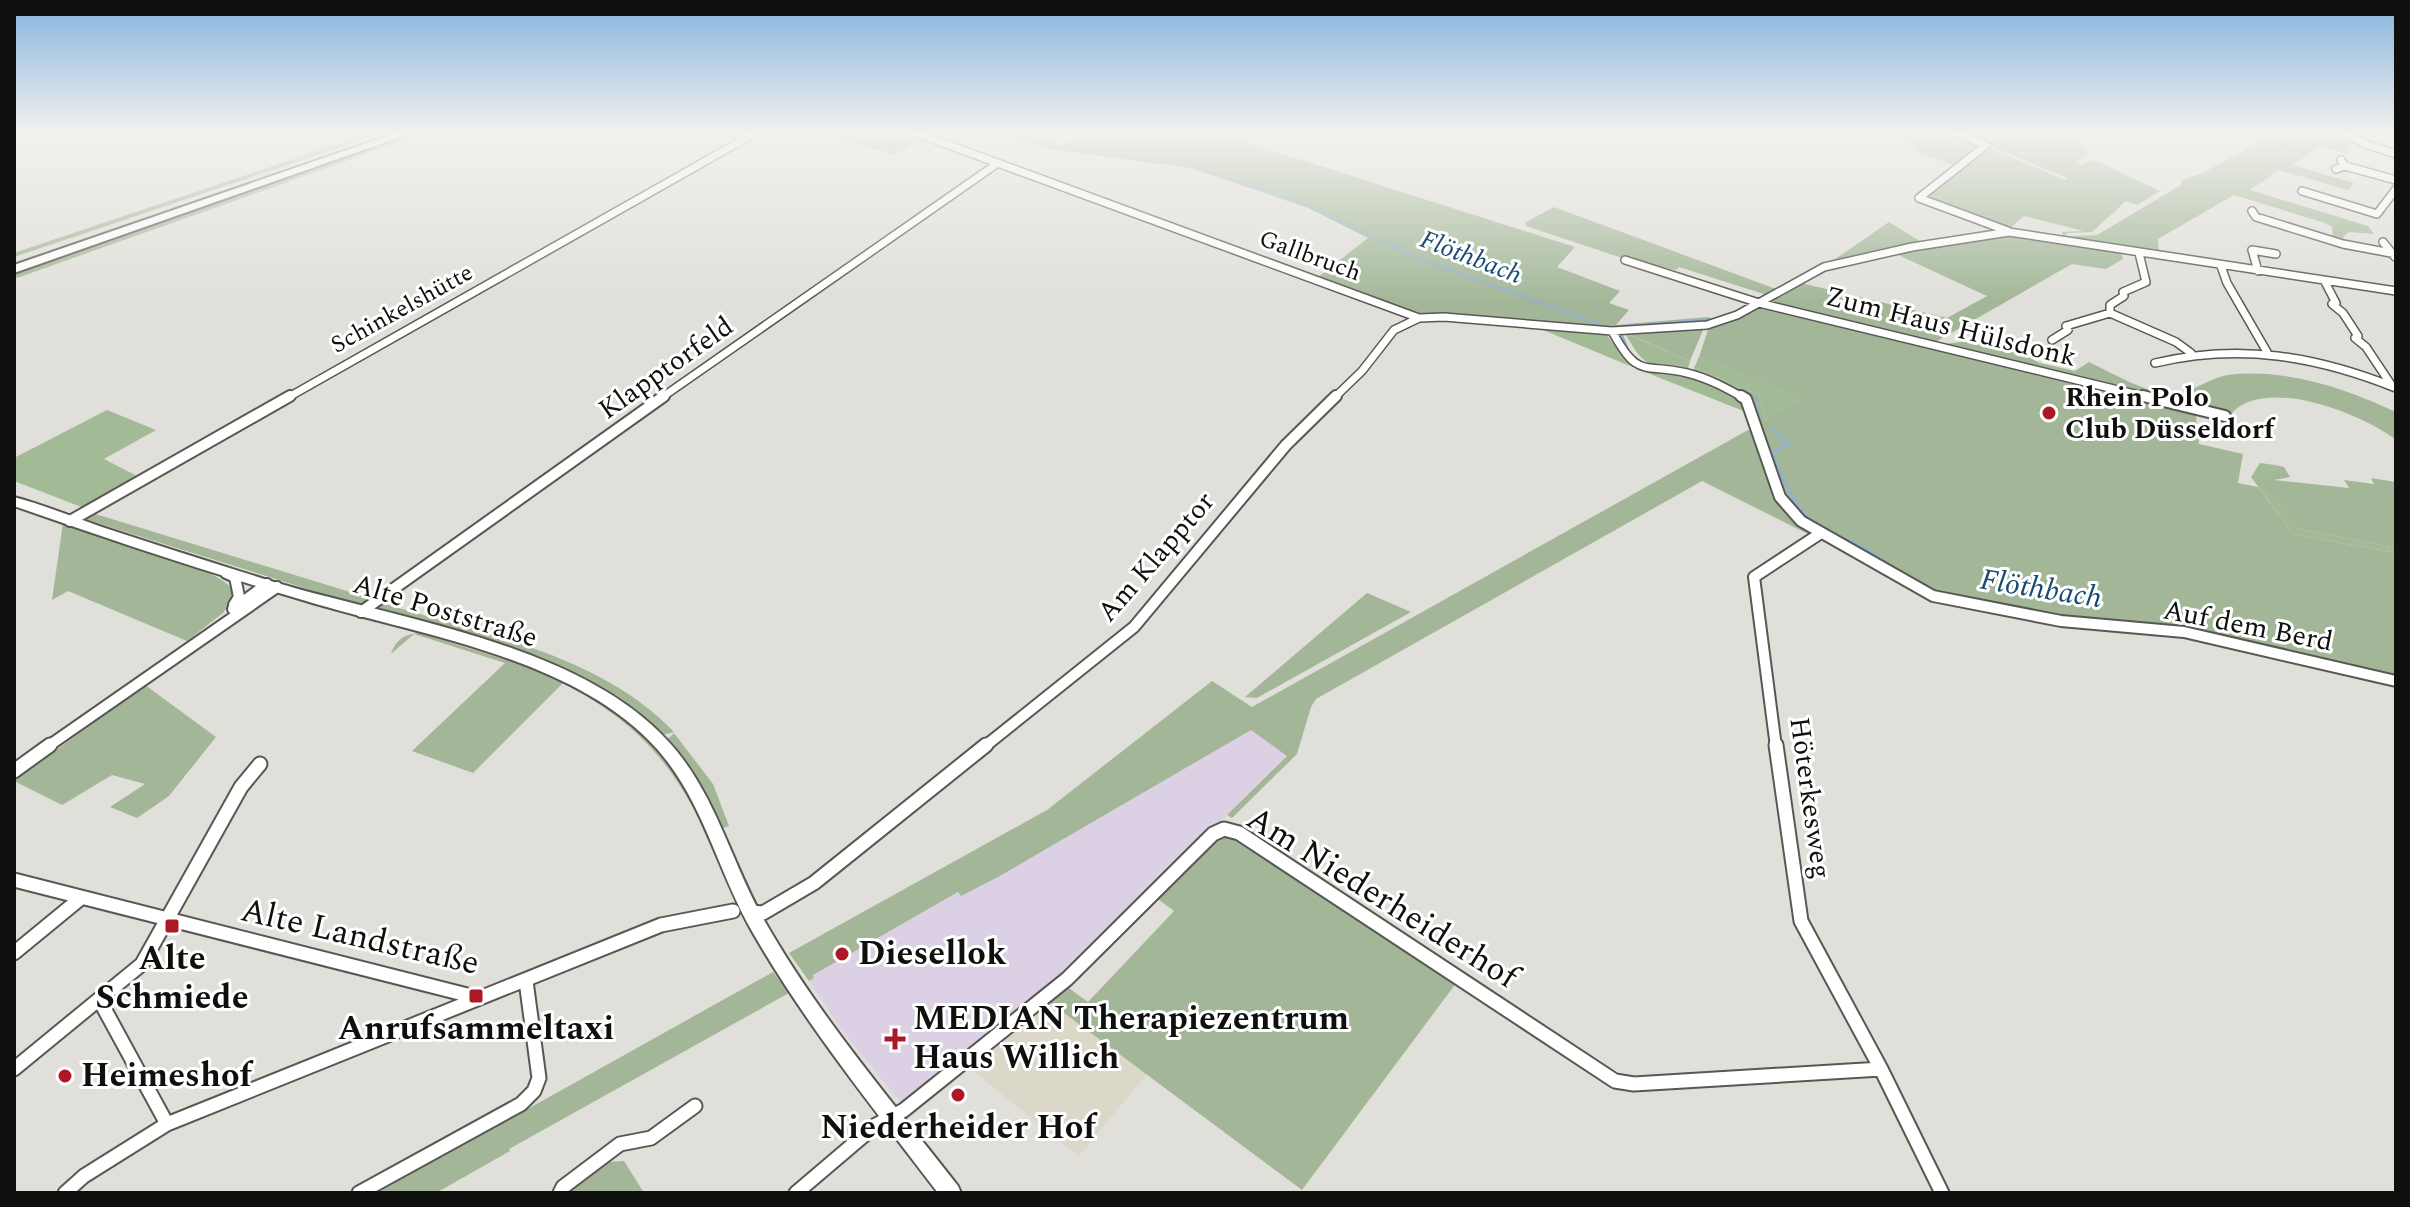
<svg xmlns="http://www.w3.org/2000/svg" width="2410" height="1207" font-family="Spectral,serif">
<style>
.built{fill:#dbd7c9}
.industrial{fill:#dcd0e4}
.green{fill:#a3b798}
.forest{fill:#a2ba96}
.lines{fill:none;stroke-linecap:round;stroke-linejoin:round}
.stream-far1{stroke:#91b1d0;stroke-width:2}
.stream{stroke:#91b1d0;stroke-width:3}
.street-far2-casing{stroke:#595752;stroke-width:10}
.street-far1-casing{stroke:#595752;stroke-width:14}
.street-casing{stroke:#595752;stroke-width:17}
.secondary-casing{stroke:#595752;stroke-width:4}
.highway-casing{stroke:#595752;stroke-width:4}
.street-far2{stroke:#fff;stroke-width:7}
.street-far1{stroke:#fff;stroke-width:10}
.street{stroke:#fff;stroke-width:13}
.secondary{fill:#fff;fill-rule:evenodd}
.highway{fill:#fff;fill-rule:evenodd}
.poi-dot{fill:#ac1824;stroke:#fff;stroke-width:3}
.labels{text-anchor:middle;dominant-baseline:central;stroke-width:6;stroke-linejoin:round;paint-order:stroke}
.far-street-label{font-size:24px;fill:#0f0f0d;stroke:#fff}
.far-water-label{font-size:26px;font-style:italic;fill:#1a4b74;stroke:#fff}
.street-label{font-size:28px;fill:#0f0f0d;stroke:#fff}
.poi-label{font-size:28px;font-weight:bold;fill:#0f0f0d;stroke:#fff;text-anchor:start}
.water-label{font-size:30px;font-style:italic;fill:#1a4b74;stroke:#fff}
.near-street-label{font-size:34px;fill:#0f0f0d;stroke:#fff}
.near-poi-label{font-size:34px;font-weight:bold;fill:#0f0f0d;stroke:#fff;text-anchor:start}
</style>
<rect width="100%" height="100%" fill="#e1dfd9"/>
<!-- built -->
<path class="built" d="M1048 1001 1147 1074 1079 1156 967 1066Z"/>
<!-- industrial -->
<path class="industrial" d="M1250 730 1287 755 1071 971 903 1105 846 1036 809 981 814 978 812 975 959 892 961 896 998 877Z"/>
<!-- green -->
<path class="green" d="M371 133H383L14 257V253Z
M414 133H426L14 279V275Z
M989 133H1017L1064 145 1087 133H1217L1575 247 1557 267 1620 291 1609 303 1629 310 1616 325 1708 317 1717 321 1621 330 1420 315 1317 278 1368 238 1306 207 1190 168 1051 149Z
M1897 133H1953L1984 146 1957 166 1916 152 1917 146Z
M2057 133H2073L2089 154 2075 163 2081 165 2094 160 2160 191 2137 205 2126 201 2092 232 2067 233 2063 238 2062 232 2084 231 2024 216 2008 230 1922 197 1987 147 2065 180 2067 178 1978 141Z
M2274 133H2338L2354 143 2348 154 2320 146 2293 165 2354 183 2348 190 2279 170 2250 190 2368 226 2374 234 2349 232 2343 237 2347 243 2333 239 2332 227 2325 223 2234 195 2158 239 2159 253C2131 244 2100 244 2070 239L2073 236 2097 235 2181 185 2182 180 2203 173Z
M1554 207 1776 289 1767 295 1679 267 1676 270 1625 259 1526 226V222Z
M1889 222 1923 243 1828 264Z
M2006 234 2121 252 2123 259 2106 269 2072 264 1932 344 2200 411 2196 416 2199 444 2243 454 2238 483 2258 487 2293 534 2396 553V679L2185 631 2077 621 1943 597 1825 533 1792 510 1779 486 1755 419 1751 398 1693 372 1694 368 1759 395 1765 420 1804 398 1699 357 1709 327 1771 304 1769 301 1801 283 1947 318 1987 296 1894 253Z
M1698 327 1703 330 1690 361 1626 333Z
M1988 338 2040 363 2075 371 2089 362C2110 372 2153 397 2176 394 2194 391 2210 378 2228 375 2286 368 2345 388 2396 412V440C2363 414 2263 374 2230 415L1938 345Z
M1748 430 1752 431C1762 452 1763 479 1778 498 1787 510 1801 519 1812 529V536L1702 481 1316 699 1311 707 1297 754 1232 818 1227 815 1287 756 1251 730 998 877 961 896 958 892 813 975 814 978 809 981 789 953 1047 810 1212 681 1252 707Z
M2275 465 2284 467 2290 477 2274 480 2349 488 2344 480 2374 484 2371 478 2396 482V548L2298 529 2261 481 2276 468Z
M89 512 373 599 359 605 81 518Z
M63 523C92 533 232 568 235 595L223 613 187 641 68 591 52 600Z
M1367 593 1411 612 1257 698 1245 697Z
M379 602C478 633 599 653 674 732L663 735C583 662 474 641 373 608Z
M418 633C521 664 637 692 692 796 706 823 716 852 728 880 686 786 658 733 563 683L473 773 412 751 505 663 414 634 391 654C396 640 403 635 418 633Z
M145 685 216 737 169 796 137 818 110 807 145 784 112 775 62 805 14 781Z
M674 733 713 784 729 826 723 828 704 789 668 739Z
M1229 831 1457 982 1302 1190 1048 1001 1066 986 1088 1002 1174 911 1155 897 1219 832Z
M773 972 789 993 509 1149 510 1151 436 1193H377Z
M624 1161 644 1193H567L569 1188 606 1162Z"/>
<!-- forest -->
<path class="forest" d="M814 133H912L924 137 896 155Z
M1536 327 1606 334 1630 366Z
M1625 333 1690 361 1688 368C1647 364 1646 370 1625 333Z
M1699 357 1805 398 1765 420 1759 395 1694 368Z
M1645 372 1701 379 1744 402 1746 412Z
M107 410 156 430 104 459 139 477 84 508 14 481V458Z
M2260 463 2275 465 2276 468 2262 481 2298 529 2396 548V553L2293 534 2251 477Z"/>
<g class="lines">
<!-- stream-far1 -->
<path class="stream-far1" d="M1000 133 1054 148 1190 166 1305 204 1418 258 1607 327 1709 319
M1622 335 1630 354 1644 363
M1695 371 1708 376
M1719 381 1755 398"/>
<!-- stream -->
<path class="stream" d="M1753 396 1760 421
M1773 429 1788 444 1772 453C1782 479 1793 502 1812 522
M1829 531 1868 550 1892 567
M2054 615 2070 617"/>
<!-- street-far2 casing -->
<g class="street-far2-casing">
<path id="street-far2" d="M916 133 1419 318
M1956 133 1986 145 1919 198 2008 231
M2345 133 2365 144 2396 154
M2345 166 2396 180
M2336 169 2345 166 2341 160
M2302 191 2377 214 2396 189
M2252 211 2256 217 2343 244 2396 254
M2383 242 2395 257
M1625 260 1759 303 2151 398
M2221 266 2227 283 2267 352
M2258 271 2252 250 2276 254
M2325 282 2336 303 2332 304 2343 313 2358 336 2355 338 2366 347 2392 386
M2110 313 2176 342 2191 353
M1612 331C1638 379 1642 363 1687 373 1708 378 1726 388 1744 398
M2052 340 2068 330 2066 326 2110 313V305L2124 296 2123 292 2146 282 2139 253
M2155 363C2240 343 2316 356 2396 388
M287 398 755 133
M661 398 998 163
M1334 398 1362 371 1394 330 1419 318 1444 317 1612 331 1707 325 1737 315 1824 267 1912 247 2009 232 2396 291"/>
</g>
<!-- street-far1 casing -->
<g class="street-far1-casing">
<path id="street-far1" d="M1741 396 1746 399 1780 497 1801 521 1933 596 2061 621 2184 632 2396 681
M2143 396 2225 416
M70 521 290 396
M226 573 235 577 239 597 234 605
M233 609 267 584
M361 612 664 396
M47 747 277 587
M984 747 1134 627 1286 445 1336 396
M1776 747 1754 577 1821 533"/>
</g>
<!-- street casing -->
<g class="street-casing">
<path id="street" d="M1776 745 1801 921 1881 1069 1942 1193
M14 771 50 745
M14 880 479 998
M751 912 763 913 814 883 986 745
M14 953 81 898
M100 1001 167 1124
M14 1069 142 964 241 787 260 764
M65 1193 84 1176 167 1124 661 925 733 911
M359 1193 521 1104 534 1091 539 1078 526 981
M560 1193 563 1187 620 1144 651 1138 695 1106
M796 1193 876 1125 904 1110 1067 979 1213 834 1224 829 1239 833 1615 1081 1634 1084 1881 1069"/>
</g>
<!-- secondary casing -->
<g class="secondary-casing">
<path id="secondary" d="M14 497C44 505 73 517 102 527 159 546 217 564 274 582 397 619 577 643 667 740 715 791 730 860 764 920 818 1015 891 1100 958 1186L961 1193H938C874 1109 806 1025 753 933 718 873 704 802 657 749 575 657 418 635 306 601 208 572 110 540 14 506Z"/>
</g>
<!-- highway casing -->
<g class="highway-casing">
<path id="highway" d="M396 133H412L14 273V265Z"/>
</g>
<!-- street-far2 -->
<use href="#street-far2" class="street-far2"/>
<!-- street-far1 -->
<use href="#street-far1" class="street-far1"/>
<!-- street -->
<use href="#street" class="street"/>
<!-- secondary -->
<use href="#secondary" class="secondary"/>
<!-- highway -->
<use href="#highway" class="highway"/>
</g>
<!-- sky -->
<linearGradient id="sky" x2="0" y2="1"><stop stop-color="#85b3de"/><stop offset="0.44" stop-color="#f2f1ee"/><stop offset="1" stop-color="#f2f1ee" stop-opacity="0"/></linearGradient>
<rect width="2410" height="302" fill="url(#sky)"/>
<!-- markers -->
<g class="poi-dot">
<circle cx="2049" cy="413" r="8"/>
<rect x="164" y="918" width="16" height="16" rx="4"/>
<circle cx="842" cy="954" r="8"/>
<rect x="468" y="988" width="16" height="16" rx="4"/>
<path d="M891 1027h8v8h8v8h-8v8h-8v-8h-8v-8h8z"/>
<circle cx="65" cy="1076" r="8"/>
<circle cx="958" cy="1095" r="8"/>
</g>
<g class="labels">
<!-- far-street labels -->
<g class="far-street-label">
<text transform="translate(1310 256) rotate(20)">Gallbruch</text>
<text transform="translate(402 309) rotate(-29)">Schinkelshütte</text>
</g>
<!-- far-water labels -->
<g class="far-water-label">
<text transform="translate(1471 257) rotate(21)">Flöthbach</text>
</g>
<!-- street labels -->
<g class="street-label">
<text transform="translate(1951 327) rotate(14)">Zum Haus Hülsdonk</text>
<text transform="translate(666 368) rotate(-35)">Klapptorfeld</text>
<text transform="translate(1156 557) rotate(-49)">Am Klapptor</text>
<text transform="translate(445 611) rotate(17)">Alte Poststraße</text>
<text transform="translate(2248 626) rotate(11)">Auf dem Berd</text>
<text transform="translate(1810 798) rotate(82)">Höterkesweg</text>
</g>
<!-- poi labels -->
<g class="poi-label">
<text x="2065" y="397">Rhein Polo<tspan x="2065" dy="32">Club Düsseldorf</tspan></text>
</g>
<!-- water labels -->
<g class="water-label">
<text transform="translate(2041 589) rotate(9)">Flöthbach</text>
</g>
<!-- near-street labels -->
<g class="near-street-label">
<text transform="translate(1382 898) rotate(32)">Am Niederheiderhof</text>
<text transform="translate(360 937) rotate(13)">Alte Landstraße</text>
</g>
<!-- near-poi labels -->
<g class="near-poi-label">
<text x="858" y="954">Diesellok</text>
<text x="172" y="959" text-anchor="middle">Alte<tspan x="172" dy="39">Schmiede</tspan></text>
<text x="913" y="1019">MEDIAN Therapiezentrum<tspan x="913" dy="39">Haus Willich</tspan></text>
<text x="476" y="1029" text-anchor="middle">Anrufsammeltaxi</text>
<text x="81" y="1076">Heimeshof</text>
<text x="958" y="1128" text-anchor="middle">Niederheider Hof</text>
</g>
</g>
<!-- border -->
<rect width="2410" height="1207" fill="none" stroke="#0f0f0d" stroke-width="32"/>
</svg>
